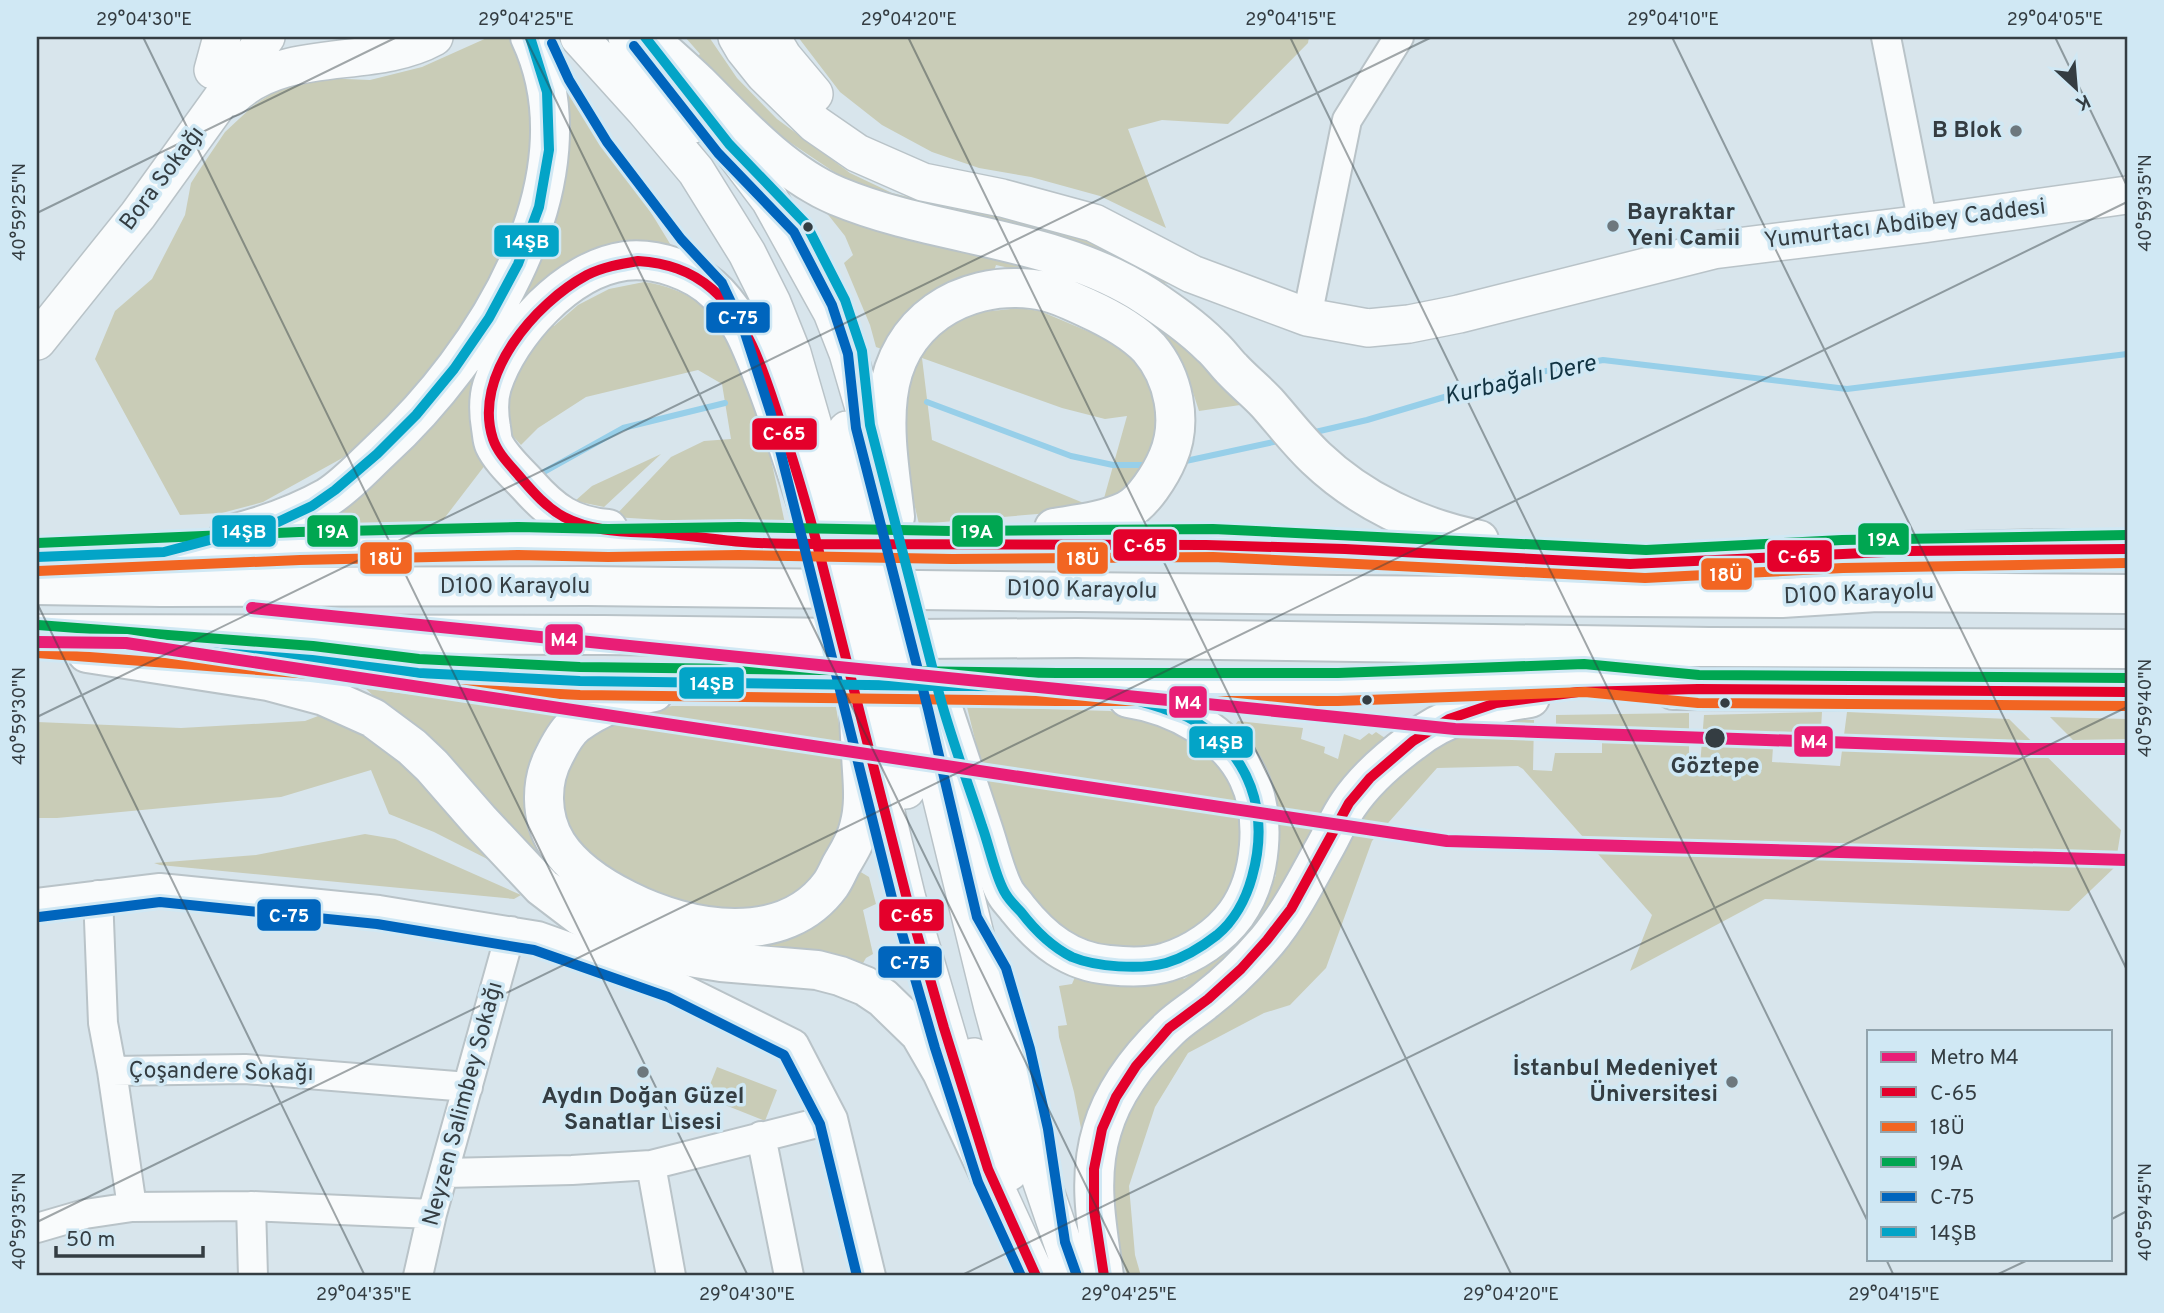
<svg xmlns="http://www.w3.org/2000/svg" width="2164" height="1313" font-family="Overpass,sans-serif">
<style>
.green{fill:#c9ccb7}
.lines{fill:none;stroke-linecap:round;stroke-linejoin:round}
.stream{stroke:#97cfe9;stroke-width:6}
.minor-casing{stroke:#b9c3c8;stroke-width:32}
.major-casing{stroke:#b9c3c8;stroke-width:40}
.highway-casing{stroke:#b9c3c8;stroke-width:42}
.minor{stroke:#f9fbfc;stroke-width:28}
.major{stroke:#f9fbfc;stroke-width:37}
.highway{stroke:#f9fbfc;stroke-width:38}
.major-bridge-casing{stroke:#b9c3c8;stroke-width:40;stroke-linecap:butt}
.major-bridge{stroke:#f9fbfc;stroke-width:37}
.bus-1-casing{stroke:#d0e8f4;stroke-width:16}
.bus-2-casing{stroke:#d0e8f4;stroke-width:16}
.bus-3-casing{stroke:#d0e8f4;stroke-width:16}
.bus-4-casing{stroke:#d0e8f4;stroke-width:16}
.bus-5-casing{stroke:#d0e8f4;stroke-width:16}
.bus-1{stroke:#e4002b;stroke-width:10}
.bus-2{stroke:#f26522;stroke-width:10}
.bus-3{stroke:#00a651;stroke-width:10}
.bus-4{stroke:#0065bd;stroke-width:10}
.bus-5{stroke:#03a4c7;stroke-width:10}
.metro-1-casing{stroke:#d0e8f4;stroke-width:18}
.metro-1{stroke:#e91e76;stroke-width:12}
.ticks{fill:none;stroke:#343d42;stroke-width:2;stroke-opacity:0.45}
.poi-dot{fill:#6d787e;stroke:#d0e8f4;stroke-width:2.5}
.bus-dot{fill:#343d42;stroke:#d0e8f4;stroke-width:2.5}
.labels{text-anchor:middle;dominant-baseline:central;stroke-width:7;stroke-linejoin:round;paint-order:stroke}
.poi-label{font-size:23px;font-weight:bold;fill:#343d42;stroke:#d0e8f4;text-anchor:end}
.street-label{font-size:23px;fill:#343d42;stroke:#d0e8f4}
.stop-label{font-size:23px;font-weight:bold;fill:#343d42;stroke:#d0e8f4}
.water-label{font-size:24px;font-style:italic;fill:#123443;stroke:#d0e8f4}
.line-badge{stroke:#d0e8f4;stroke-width:2.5}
.badge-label{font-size:19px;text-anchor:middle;font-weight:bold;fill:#fff}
.neatline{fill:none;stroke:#343d42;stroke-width:2.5}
.ticks-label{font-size:18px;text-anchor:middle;fill:#343d42}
</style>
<rect width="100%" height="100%" fill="#d8e5ec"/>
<!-- green -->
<path class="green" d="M489 37H510L529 79 532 185 494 285 399 415 355 451 263 502 222 513 180 515 95 359 115 311 152 279 185 215 191 183 200 169 225 132 254 105 283 86 320 78 370 80 422 67Z
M685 37H709L737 78 777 119 850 173 892 193 957 209 1022 217 1091 237 1171 281 1169 284 1164 283 1162 287 892 199 843 178 773 131 697 57 700 54Z
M798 37H1309L1308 43 1228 124 1162 120 1128 129 1166 228 1100 196 1031 177 979 168 932 152 882 125 840 92Z
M553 55 579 106 639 184 636 188 672 247 683 248 693 264 608 255 602 246 551 276 477 369 471 409 489 460 443 520 306 531 507 301Z
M806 187 1029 265 1150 310 1247 404 1199 411 1186 371 1166 341 1053 278 996 265 993 274 960 278 938 288 916 303 898 323 887 351 876 347 870 325 844 263 853 255 845 236Z
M644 282C665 285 686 292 703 306 714 314 721 327 728 340 760 398 772 464 786 528L614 517 671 457 704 441 731 439 722 384 698 370 586 397 538 428 521 445 499 421 504 380 548 320 554 326 578 305 609 289Z
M974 308 982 312 1020 308 1040 311 1099 336 1107 330 1126 344 1160 397 1150 468 1101 509 1127 416 1105 419 1062 408 922 358 932 440 1098 509 919 524C907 475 889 395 918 349 924 339 962 317 974 308Z
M661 454 604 507 575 501 592 486Z
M364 687 591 693 535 826 720 940 854 868 869 877 876 904 863 910 873 954 866 958 859 970 755 954 582 904 463 779Z
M672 706 836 707 843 750 847 802 830 857 812 880 788 899 761 910 709 912 622 879 574 840 563 817 562 774 592 731 620 716Z
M967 707 1110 711 1173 724 1220 764 1238 801 1243 850 1235 880 1216 911 1189 934 1155 948 1101 947 1055 927 1024 888 1010 864 982 768Z
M339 708 380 729 519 875 434 832 389 814 371 770 281 797 57 818H37V722L181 728 305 721Z
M1822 712 1820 746 1773 747 1772 762 1840 766 1847 712 2009 719 2121 830 2115 867 2069 911 1765 899 1630 971 1652 915 1523 769 1518 766 1437 768 1372 841 1326 968 1290 1005 1264 1013 1188 1053 1155 1107 1129 1186 1135 1255 1141 1276H1127L1119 1247 1110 1168 1126 1112 1148 1069 1369 799 1447 738 1479 726 1514 720H1534L1533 770 1552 771 1555 753H1602V738L1563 737 1556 735V715L1689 713V774L1709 775 1710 766H1700L1704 715Z
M2050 717 2127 719V739L2073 740Z
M1238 721 1303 728 1301 739 1325 747 1324 753 1338 759 1344 734 1360 740 1369 733 1372 735 1376 732 1385 738 1388 745 1279 905 1083 1139 1074 1092 1059 1037 1058 1026 1067 1025 1059 986 1072 984 1075 977 1175 971 1184 979C1212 962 1240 945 1258 916 1266 904 1270 888 1276 875L1269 864 1231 730Z
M365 834 395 839 521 895 514 899 160 865 154 863 256 855Z
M717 1067 777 1090 765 1121 705 1097Z"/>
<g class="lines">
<!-- stream -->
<path class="stream" d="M927 402 1071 456 1113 465H1149
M1311 433 1367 420 1505 379 1603 360 1847 389 2127 354
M1181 462 1283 440
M544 472 623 428 725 403"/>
<!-- minor casing -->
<g class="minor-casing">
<path id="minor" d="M1886 37 1923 224
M1307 317 1347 120 1399 37
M98 895 103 1023 112 1071
M37 903 160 888 379 910 538 936 673 984 794 1044 833 1119 871 1276
M761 1136 789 1276
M651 1165 671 1276
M444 1173 572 1170 651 1165 833 1119
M251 1206 253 1276
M132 1207 112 1071 245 1069 468 1087
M37 1228 85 1214 132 1207 251 1206 432 1214
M418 1276 432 1214 511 931"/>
</g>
<!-- major casing -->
<g class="major-casing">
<path id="major" d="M579 37 644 109 696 171 747 253 772 303 792 353 839 516
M627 37 693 124
M737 37 744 49 764 74 815 124 857 153 923 182 1002 198 1094 223 1192 274 1307 317 1368 328 1409 324 1459 314 1713 250 1923 224 2127 195
M771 37 783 57 814 94
M213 70 222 37
M689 93 770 200 832 312 848 353 880 463
M232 97C287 45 372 71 434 37
M37 341 138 215 266 37
M847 430 869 517
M887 706 906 790
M919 706 993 1008 1035 1162 1074 1276
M871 751 907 899 964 1093
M974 1057 1009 1172
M982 1148 991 1178 1036 1276"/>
</g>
<!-- highway casing -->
<g class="highway-casing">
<path id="highway" d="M647 37C664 52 681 67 698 83 739 124 783 173 837 196 938 238 1055 236 1148 297 1170 312 1192 327 1211 346 1219 353 1225 362 1232 369 1243 381 1256 391 1267 403 1283 421 1298 441 1316 458 1361 501 1419 528 1479 540
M895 517C891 478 883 435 888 396 897 322 961 281 1032 289 1051 291 1070 300 1087 308 1109 318 1132 330 1149 348 1174 377 1183 422 1168 457 1161 474 1143 503 1126 511 1105 521 1078 524 1054 528
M608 529C571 526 552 512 528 485 517 473 501 459 494 444 492 440 492 433 491 428 489 416 488 399 492 386 509 333 567 269 625 261 655 257 696 271 717 293 742 319 752 348 765 381 782 425 796 471 811 516
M229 535C264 526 296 515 328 497 346 486 364 466 380 451 483 357 597 179 530 37
M37 557 300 546 518 541 608 543 739 541 952 545 1213 543 1646 564 1842 554 2049 549H2127
M37 585 161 587 587 586 1338 595 1782 598 1877 592 2127 594
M37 634 604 635 916 639 1077 638 1709 647 2127 649
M87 653 268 681 324 696 373 718 412 747 432 766 480 821 542 887 580 916 628 941 678 955 721 962 817 970 840 976 865 986 883 998 920 1034 942 1072 991 1178
M269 657 418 673 580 681 1057 687H1338L1585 678 1698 689
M1673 690 2127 692
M654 692C626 697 599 707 576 724 567 731 560 744 555 754 540 781 540 817 557 844 573 869 601 887 627 900 688 931 784 949 831 884 835 878 838 871 841 865 848 853 856 841 859 827 866 802 862 779 861 753 860 738 859 722 859 706
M942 706C956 748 970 790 984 832 990 850 996 876 1005 892 1008 898 1014 903 1018 909 1042 939 1070 962 1109 965 1128 967 1149 968 1167 962 1193 954 1220 936 1236 914 1262 878 1267 817 1248 777 1227 733 1175 705 1128 698
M1104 1276C1097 1227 1087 1178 1102 1130 1113 1092 1141 1056 1169 1029 1180 1018 1194 1010 1206 1000 1228 983 1249 962 1267 941 1291 912 1307 879 1325 847 1333 833 1339 818 1348 805 1364 781 1389 759 1412 742 1446 715 1488 704 1530 698"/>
</g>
<!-- minor -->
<use href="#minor" class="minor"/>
<!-- major -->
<use href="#major" class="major"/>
<!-- highway -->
<use href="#highway" class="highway"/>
<!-- major-bridge casing -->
<g class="major-bridge-casing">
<path id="major-bridge" d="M811 516 859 706
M839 516 887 706
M869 517 919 706"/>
</g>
<!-- major-bridge -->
<use href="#major-bridge" class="major-bridge"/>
<!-- bus-1 casing -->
<g class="bus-1-casing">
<path id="bus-1" d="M638 261C666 263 690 270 712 289 749 321 765 376 780 421 794 461 806 503 817 544 792 544 767 544 743 542 718 540 693 536 668 534 634 531 596 534 564 517 547 508 533 492 521 478 511 466 498 454 493 439 472 376 535 303 587 275 603 267 620 264 638 261Z
M817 544 1206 545 1345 549 1630 564 1908 551 2127 549
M817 544 907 899 944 1028 988 1169 1036 1276
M1104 1276 1094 1210V1169L1102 1129 1116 1097 1136 1066 1169 1028 1208 999 1241 969 1267 940 1291 909 1349 803 1370 778 1413 741 1449 719 1496 703 1578 692 1698 689 2127 692"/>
</g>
<!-- bus-2 casing -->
<g class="bus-2-casing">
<path id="bus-2" d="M38 571 300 560 518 555 608 557 739 555 952 559 1213 557 1645 578 1843 568 2127 563
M37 653 311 674 417 687 580 695 1057 701H1338L1585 692 1698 703 2127 706"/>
</g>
<!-- bus-3 casing -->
<g class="bus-3-casing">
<path id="bus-3" d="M37 543 299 532 518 527 608 529 739 527 952 531 1213 529 1646 550 1842 540 2127 535
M38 625 313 646 419 659 580 667 1057 673H1338L1584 664 1699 675 2127 678"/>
</g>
<!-- bus-4 casing -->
<g class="bus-4-casing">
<path id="bus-4" d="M552 43 569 80 607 142 681 239 722 283 744 330 771 414 893 902 935 1048 978 1182 1021 1276
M634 46 718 153 794 232 832 305 848 354 856 428 928 709 977 917 1006 968 1030 1049 1048 1129 1065 1242 1077 1276
M39 917 160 902 377 924 534 950 668 997 784 1055 820 1124 857 1276"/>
</g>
<!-- bus-5 casing -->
<g class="bus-5-casing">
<path id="bus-5" d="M645 37 729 144 806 224 845 300 862 351 870 425 937 686
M37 557 164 552 278 522 312 506 335 490 377 454 416 415 454 369 489 318 518 264 539 207 549 150 547 92 530 37
M37 639 312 660 418 673 580 681 937 686
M937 686C1012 686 1090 683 1162 708 1171 712 1183 714 1191 719 1251 753 1270 813 1252 877 1246 899 1234 921 1217 935 1203 946 1183 958 1166 963 1141 970 1096 967 1072 957 1052 947 1034 929 1021 912 1015 906 1008 899 1004 891 995 875 989 845 982 826 967 780 949 733 937 686Z"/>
</g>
<!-- bus-1 -->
<use href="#bus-1" class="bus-1"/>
<!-- bus-2 -->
<use href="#bus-2" class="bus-2"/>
<!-- bus-3 -->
<use href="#bus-3" class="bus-3"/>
<!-- bus-4 -->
<use href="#bus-4" class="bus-4"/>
<!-- bus-5 -->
<use href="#bus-5" class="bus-5"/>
<!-- metro-1 casing -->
<g class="metro-1-casing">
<path id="metro-1" d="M252 608 1455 729 2025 749H2127
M37 642 126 643 1447 841 2127 860"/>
</g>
<!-- metro-1 -->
<use href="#metro-1" class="metro-1"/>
</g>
<!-- ticks -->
<path class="ticks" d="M143 37 748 1276M525 37 1130 1276M908 37 1512 1276M1290 37 1868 1222M1672 37 2127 970M2055 37 2127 186M37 213 397 37M37 603 365 1276M37 717 1432 37M2110 1220 2127 1211M37 1222 2127 202M1886 1259 1894 1276M960 1276 2127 707M1994 1276 2030 1259"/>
<!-- markers -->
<g class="poi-dot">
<circle cx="2016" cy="131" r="7"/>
<circle cx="1613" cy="226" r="7"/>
<circle cx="643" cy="1072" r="7"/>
<circle cx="1732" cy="1082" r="7"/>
</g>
<g class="bus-dot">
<circle cx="808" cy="227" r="6"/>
<circle cx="1367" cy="700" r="6"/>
<circle cx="1725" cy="703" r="6"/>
<circle cx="1715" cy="738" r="11"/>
</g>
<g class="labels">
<!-- poi labels -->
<g class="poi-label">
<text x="2002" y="131">B Blok</text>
<text x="1627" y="213" text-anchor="start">Bayraktar<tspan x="1627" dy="26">Yeni Camii</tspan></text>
<text x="1718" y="1069">İstanbul Medeniyet<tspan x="1718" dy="26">Üniversitesi</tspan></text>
<text x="643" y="1097" text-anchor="middle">Aydın Doğan Güzel<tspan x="643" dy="26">Sanatlar Lisesi</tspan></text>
</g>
<!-- street labels -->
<g class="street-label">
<text transform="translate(163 179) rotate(-53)">Bora Sokağı</text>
<text transform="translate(1905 225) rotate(-7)">Yumurtacı Abdibey Caddesi</text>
<text x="515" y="587">D100 Karayolu</text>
<text transform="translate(1082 591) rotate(1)">D100 Karayolu</text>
<text transform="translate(1859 595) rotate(-2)">D100 Karayolu</text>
<text transform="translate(221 1073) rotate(1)">Çoşandere Sokağı</text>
<text transform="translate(464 1104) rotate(-75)">Neyzen Salimbey Sokağı</text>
</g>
<!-- stop labels -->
<g class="stop-label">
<text x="1715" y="767">Göztepe</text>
</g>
<!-- water labels -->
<g class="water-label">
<text transform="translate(1520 381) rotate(-13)">Kurbağalı Dere</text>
</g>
</g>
<g class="line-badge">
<rect x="493" y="224" width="67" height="34" rx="7" fill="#03a4c7"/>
<rect x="705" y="301" width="66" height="33" rx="7" fill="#0065bd"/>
<rect x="751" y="417" width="67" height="34" rx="7" fill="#e4002b"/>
<rect x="951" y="514" width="53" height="34" rx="7" fill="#00a651"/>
<rect x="211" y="514" width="66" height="34" rx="7" fill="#03a4c7"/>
<rect x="306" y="514" width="53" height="34" rx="7" fill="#00a651"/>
<rect x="1857" y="522" width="53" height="34" rx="7" fill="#00a651"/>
<rect x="1112" y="528" width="66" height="34" rx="7" fill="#e4002b"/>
<rect x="1766" y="539" width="67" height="34" rx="7" fill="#e4002b"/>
<rect x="1056" y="541" width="53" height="34" rx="7" fill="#f26522"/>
<rect x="359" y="541" width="54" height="34" rx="7" fill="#f26522"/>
<rect x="1700" y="557" width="53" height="34" rx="7" fill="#f26522"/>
<rect x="544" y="623" width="40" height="33" rx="7" fill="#e91e76"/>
<rect x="678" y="666" width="67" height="34" rx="7" fill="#03a4c7"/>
<rect x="1168" y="685" width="40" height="34" rx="7" fill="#e91e76"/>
<rect x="1793" y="725" width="41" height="33" rx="7" fill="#e91e76"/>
<rect x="1188" y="725" width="66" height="34" rx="7" fill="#03a4c7"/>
<rect x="878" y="898" width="67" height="34" rx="7" fill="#e4002b"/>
<rect x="256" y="898" width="66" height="34" rx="7" fill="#0065bd"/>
<rect x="877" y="945" width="66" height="34" rx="7" fill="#0065bd"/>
</g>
<g class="badge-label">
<text x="527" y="248">14ŞB</text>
<text x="738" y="324">C-75</text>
<text x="784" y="440">C-65</text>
<text x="977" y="538">19A</text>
<text x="244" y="538">14ŞB</text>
<text x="333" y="538">19A</text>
<text x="1884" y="546">19A</text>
<text x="1145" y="552">C-65</text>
<text x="1799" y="563">C-65</text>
<text x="1083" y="565">18Ü</text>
<text x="386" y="565">18Ü</text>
<text x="1726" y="581">18Ü</text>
<text x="564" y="646">M4</text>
<text x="712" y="690">14ŞB</text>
<text x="1188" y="709">M4</text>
<text x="1814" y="748">M4</text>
<text x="1221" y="749">14ŞB</text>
<text x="912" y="922">C-65</text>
<text x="289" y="922">C-75</text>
<text x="910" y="969">C-75</text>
</g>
<!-- border -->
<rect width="2164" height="1313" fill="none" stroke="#d0e8f4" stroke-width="77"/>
<!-- legend -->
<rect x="1867" y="1030" width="245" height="231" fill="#d0e8f4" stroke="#92a4ad" stroke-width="2"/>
<rect x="1881" y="1052" width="35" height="10" fill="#e91e76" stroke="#92a4ad" stroke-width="2"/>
<text x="1930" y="1064" font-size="21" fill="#343d42">Metro M4</text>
<rect x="1881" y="1087" width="35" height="10" fill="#e4002b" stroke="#92a4ad" stroke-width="2"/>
<text x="1930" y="1100" font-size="21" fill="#343d42">C-65</text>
<rect x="1881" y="1122" width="35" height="10" fill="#f26522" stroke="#92a4ad" stroke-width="2"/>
<text x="1930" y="1134" font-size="21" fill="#343d42">18Ü</text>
<rect x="1881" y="1157" width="35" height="10" fill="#00a651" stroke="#92a4ad" stroke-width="2"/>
<text x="1930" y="1170" font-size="21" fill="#343d42">19A</text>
<rect x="1881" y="1192" width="35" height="10" fill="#0065bd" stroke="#92a4ad" stroke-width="2"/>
<text x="1930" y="1204" font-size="21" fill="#343d42">C-75</text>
<rect x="1881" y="1227" width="35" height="10" fill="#03a4c7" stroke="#92a4ad" stroke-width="2"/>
<text x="1930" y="1240" font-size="21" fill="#343d42">14ŞB</text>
<!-- north arrow -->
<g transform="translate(2076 88) rotate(154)" stroke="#d0e8f4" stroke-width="5" paint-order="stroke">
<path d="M0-5L12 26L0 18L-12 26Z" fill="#343d42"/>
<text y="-10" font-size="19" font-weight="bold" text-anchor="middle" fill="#343d42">K</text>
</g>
<!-- scale -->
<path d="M56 1246v10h147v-10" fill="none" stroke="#343d42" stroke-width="3.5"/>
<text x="66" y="1246" font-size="21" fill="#343d42" stroke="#d0e8f4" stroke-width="5" paint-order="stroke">50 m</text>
<rect x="38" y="38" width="2088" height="1236" class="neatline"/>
<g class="ticks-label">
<text x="144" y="25">29°04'30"E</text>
<text x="526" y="25">29°04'25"E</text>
<text x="909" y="25">29°04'20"E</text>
<text x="1291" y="25">29°04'15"E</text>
<text x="1673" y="25">29°04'10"E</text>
<text x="2055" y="25">29°04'05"E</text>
<text transform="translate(2145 203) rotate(-90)" y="6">40°59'35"N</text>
<text transform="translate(19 212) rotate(-90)" y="6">40°59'25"N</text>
<text transform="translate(2145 708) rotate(-90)" y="6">40°59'40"N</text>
<text transform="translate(19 716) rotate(-90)" y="6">40°59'30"N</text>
<text transform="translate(2145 1212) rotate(-90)" y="6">40°59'45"N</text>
<text transform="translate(19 1221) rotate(-90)" y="6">40°59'35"N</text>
<text x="364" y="1300">29°04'35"E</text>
<text x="747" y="1300">29°04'30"E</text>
<text x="1129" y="1300">29°04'25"E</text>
<text x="1511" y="1300">29°04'20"E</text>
<text x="1894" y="1300">29°04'15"E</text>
</g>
</svg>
